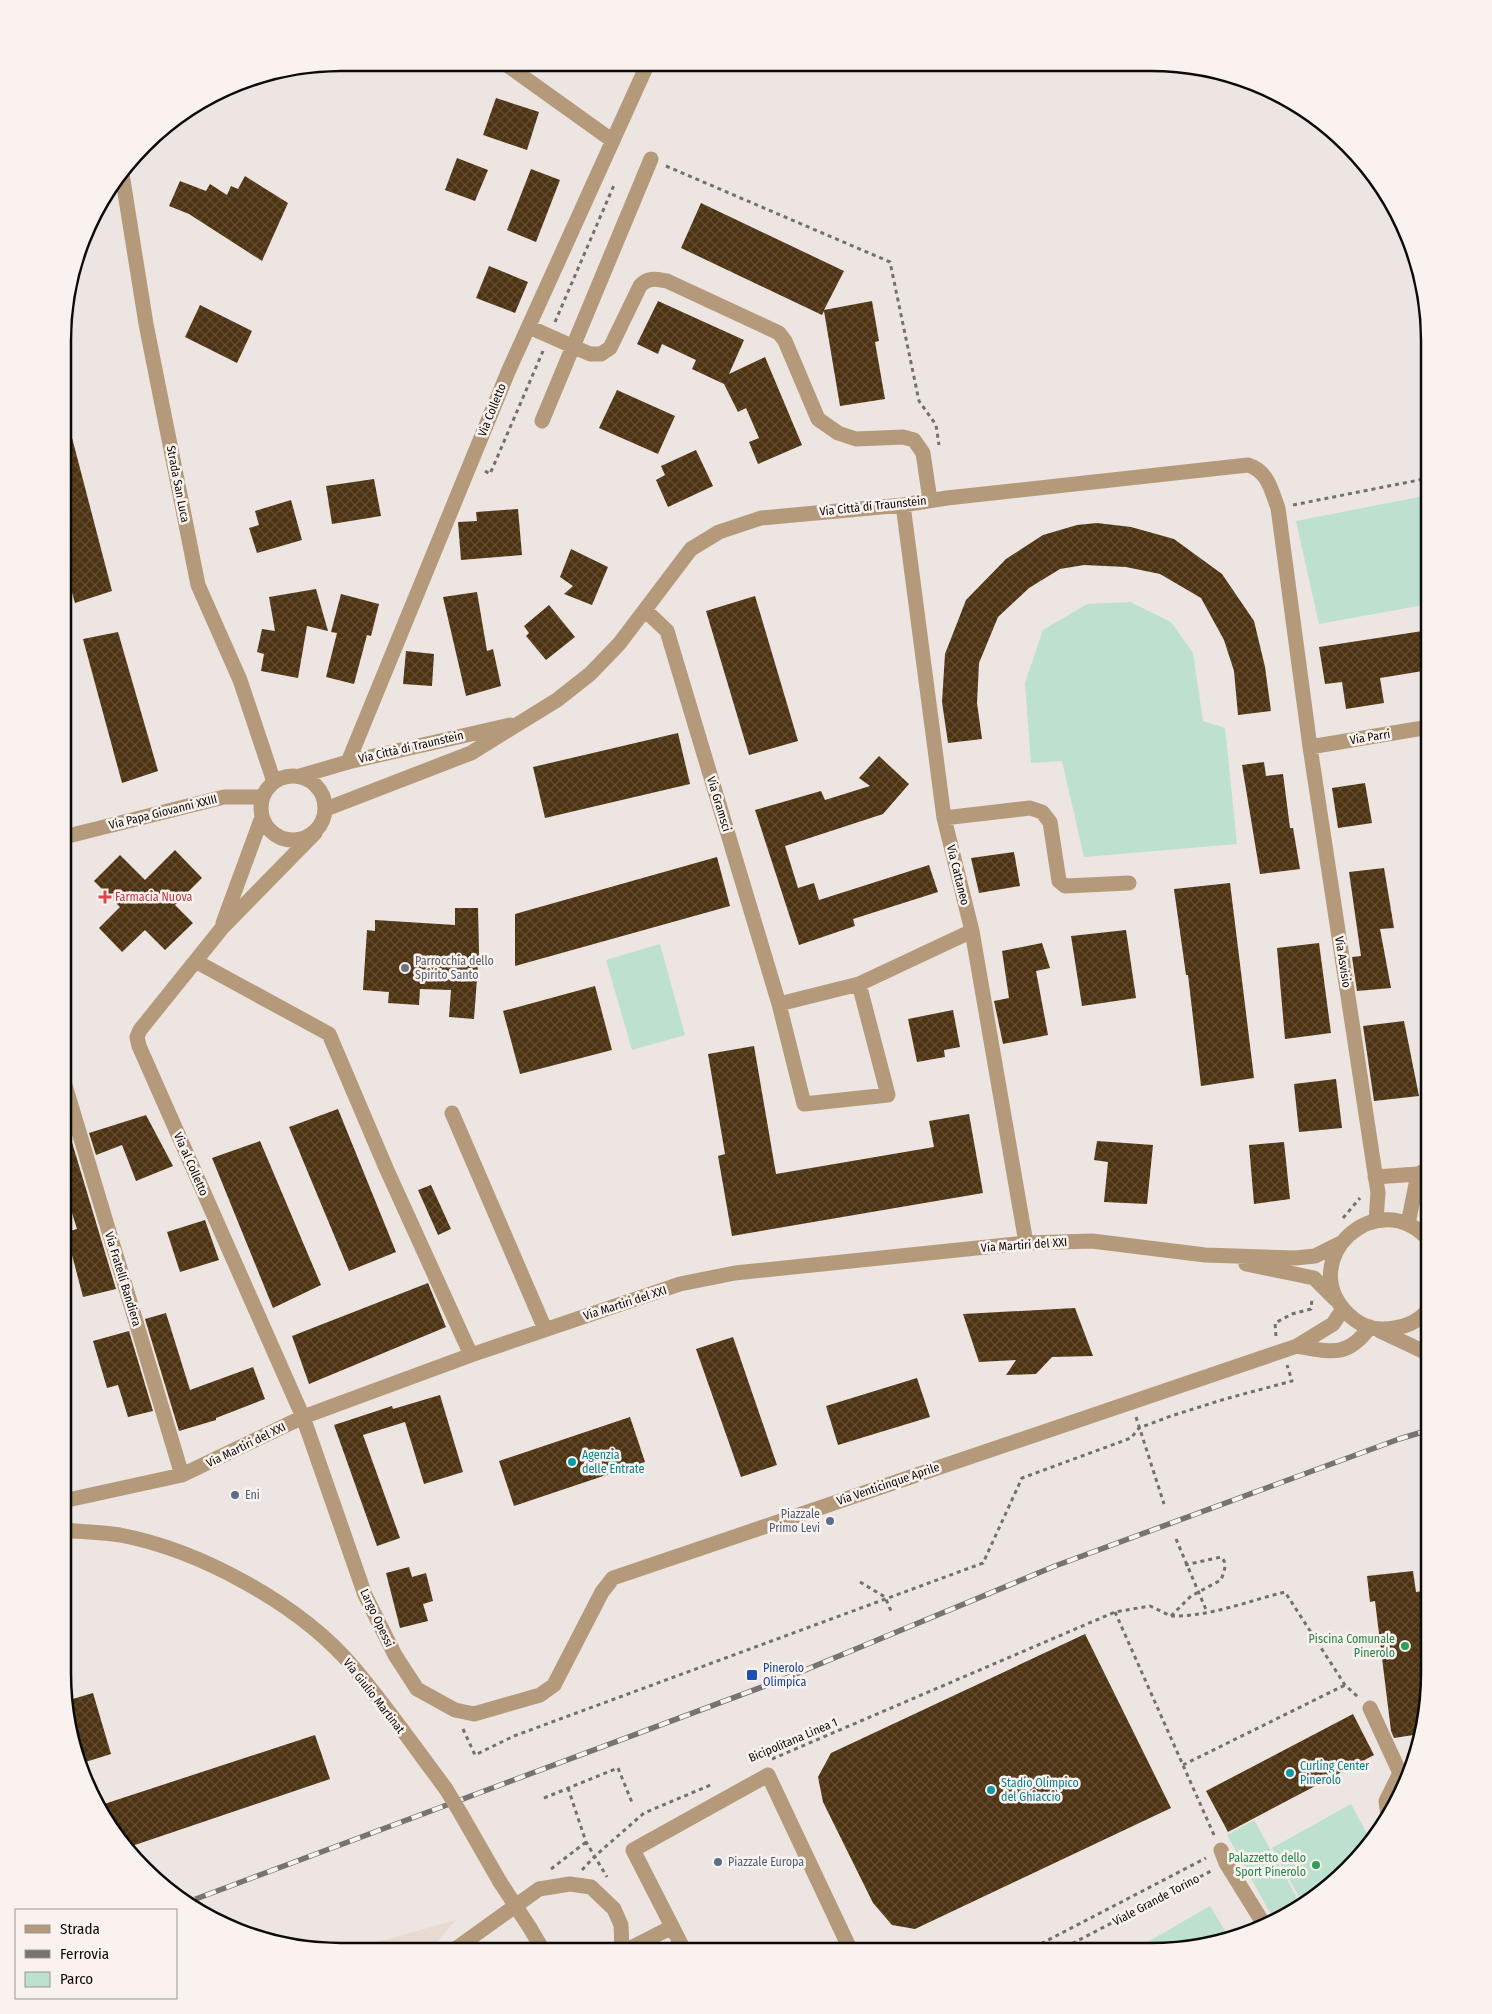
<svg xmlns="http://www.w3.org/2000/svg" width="1492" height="2014" font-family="'Fira Sans Condensed',sans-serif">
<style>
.built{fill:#e9dad1}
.park{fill:#bde0cf}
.building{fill:url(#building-cross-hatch)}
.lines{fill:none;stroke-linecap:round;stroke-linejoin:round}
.path{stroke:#75706d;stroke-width:3;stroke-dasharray:4 4;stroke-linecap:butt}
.minor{stroke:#b49a7a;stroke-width:15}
.rail-casing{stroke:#787370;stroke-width:5.5}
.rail{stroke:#faf2ee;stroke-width:4;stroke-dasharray:11;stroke-linecap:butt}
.minor-bridge{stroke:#b49a7a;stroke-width:15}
.health-dot{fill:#e0444e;stroke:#faf2ee;stroke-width:2}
.worship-dot{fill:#6b7280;stroke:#faf2ee;stroke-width:2}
.culture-dot{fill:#0f9aa8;stroke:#faf2ee;stroke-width:2}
.service-dot{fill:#5c6f8a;stroke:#faf2ee;stroke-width:2}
.leisure-dot{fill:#2e9e5b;stroke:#faf2ee;stroke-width:2}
.transit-dot{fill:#1a4fb4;stroke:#faf2ee;stroke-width:2}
.labels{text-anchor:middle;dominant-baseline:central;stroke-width:5;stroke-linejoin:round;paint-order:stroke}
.street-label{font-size:12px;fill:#0d0b09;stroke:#faf2ee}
.health-label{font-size:12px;fill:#be3a42;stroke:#faf2ee;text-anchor:start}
.worship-label{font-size:12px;fill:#5b616d;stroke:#faf2ee;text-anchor:start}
.culture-label{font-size:12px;fill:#0d838f;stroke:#faf2ee;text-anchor:start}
.service-label{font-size:12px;fill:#4e5e75;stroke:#faf2ee;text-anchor:start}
.leisure-label{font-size:12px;fill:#27864d;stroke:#faf2ee;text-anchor:end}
.transit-label{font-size:12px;fill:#164399;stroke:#faf2ee;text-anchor:start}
.rim{fill:none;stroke:#0d0b09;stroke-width:2.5}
</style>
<defs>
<pattern id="building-cross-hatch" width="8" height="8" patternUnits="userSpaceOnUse" patternTransform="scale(1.25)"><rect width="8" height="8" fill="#4d3312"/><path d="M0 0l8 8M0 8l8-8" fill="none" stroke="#624d33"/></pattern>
</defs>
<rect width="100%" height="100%" fill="#ede5e1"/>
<!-- built -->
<path class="built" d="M456 1920 431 1949H353Z"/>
<!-- park -->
<path class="park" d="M1429 495V604L1319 624 1296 521Z
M1130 602 1171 622 1193 653 1203 721 1225 728 1237 844 1084 857 1062 761 1031 763 1025 683 1043 630 1087 604Z
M660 944 685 1035 632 1050 606 960Z
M1351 1804 1371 1841 1335 1882 1303 1904 1272 1848Z
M1254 1820 1301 1905 1275 1922 1227 1835Z
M1210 1906 1230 1939 1151 1951H1132Z"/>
<!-- building -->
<path class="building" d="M496 98 539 112 527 150 483 135Z
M457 158 488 170 475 201 445 190Z
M531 169 560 180 536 242 507 230Z
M245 176 288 203 262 261 189 214 169 206 180 181 206 191 210 184 227 195 231 186 238 189Z
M701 203 844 271 824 310 872 301 879 341 875 342 885 399 840 406 824 311 822 315 681 248Z
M489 266 528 282 515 313 476 298Z
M658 301 744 340 729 374 765 357 802 445 758 464 749 442 759 438 746 408 738 412 724 384 692 369 696 360 662 344 658 354 637 344Z
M200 305 252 331 237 363 185 337Z
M617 390 675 416 658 454 599 428Z
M70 430 112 591 75 603 64 565 65 431Z
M696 450 713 486 668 507 656 480 665 475 661 466Z
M374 479 381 516 332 524 326 486Z
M291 500 302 540 257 553 249 528 259 525 255 511Z
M518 509 522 555 461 560 458 522 477 521 476 512Z
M1097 523 1131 527 1174 539 1222 574 1254 621 1265 667 1271 711 1238 715 1234 671 1224 640 1201 598 1160 574 1126 567 1084 565 1060 569 1029 588 998 617 979 663 977 703 982 739 948 743 942 702 945 654 966 600 1006 559 1043 535 1077 525Z
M571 549 608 567 592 605 564 594 573 586 560 577Z
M316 589 328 631 307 626 298 678 261 671 264 654 257 652 262 629 275 631 269 597Z
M477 592 487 651 493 649 501 686 466 696 443 597Z
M341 594 379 604 371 636 367 635 354 684 326 677 337 633 331 632Z
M755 596 798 741 749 755 706 611Z
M549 605 575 637 546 660 526 636 529 633 524 626Z
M1429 630V670L1380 678 1384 703 1346 709 1342 682 1325 684 1319 647Z
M118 632 158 771 122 783 83 639Z
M406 651 434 654 432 686 403 684Z
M678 733 690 784 545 818 533 767Z
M879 756 909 784 883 814 785 846 798 888 814 883 819 900 929 865 938 892 853 919 855 926 799 945 755 810 821 791 825 800 870 786 859 778Z
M1264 762 1266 776 1283 774 1290 828H1293L1300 869 1260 874 1242 765Z
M1365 783 1372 823 1338 828 1332 788Z
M175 850 202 878 175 905 193 923 165 950 145 930 122 952 99 928 120 907 94 881 120 855 145 880Z
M1014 852 1020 886 979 893 971 858Z
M717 857 730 906 515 966V914Z
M1384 868 1394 928 1380 929 1391 988 1357 991 1352 957 1361 956 1349 872Z
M1230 883 1254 1078 1201 1086 1188 975H1186L1174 889Z
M455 908H478L479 952 474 1019 449 1017 451 990 420 989 419 1005 388 1003 389 992 363 990 367 930 375 931V920L455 925Z
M1126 930 1136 998 1082 1006 1071 936Z
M1042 943 1050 968 1036 971 1048 1035 1003 1044 994 1001 1009 998 1002 951Z
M1319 943 1331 1033 1285 1039 1277 948Z
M595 986 612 1050 520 1074 503 1011Z
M953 1010 960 1047 944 1050 945 1057 917 1062 908 1019Z
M1404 1021 1419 1096 1374 1101 1363 1026Z
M754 1046 776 1174 934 1147 929 1121 969 1114 983 1193 732 1236 718 1156 725 1154 708 1054Z
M1336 1079 1342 1128 1299 1132 1294 1084Z
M338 1109 396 1252 349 1271 289 1127Z
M146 1115 173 1166 136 1181 122 1145 96 1155 89 1133Z
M71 1139 116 1289 83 1297 66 1232 77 1229 63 1184V1141Z
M260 1141 321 1285 273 1308 212 1158Z
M1097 1141 1153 1145 1147 1204 1104 1202 1108 1162 1094 1160Z
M1284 1142 1290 1199 1254 1204 1249 1145Z
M431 1185 451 1229 438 1235 418 1190Z
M205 1220 219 1260 180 1272 167 1232Z
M428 1283 446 1327 309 1384 292 1336Z
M1075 1308 1093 1356 1052 1357 1036 1374 1006 1375 1016 1360 979 1362 963 1314Z
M166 1313 190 1390 253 1367 265 1399 216 1418V1420L179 1431 145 1319Z
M129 1331 153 1411 128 1417 118 1385 107 1388 93 1341Z
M733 1337 777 1465 741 1477 696 1349Z
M917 1378 930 1417 838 1445 826 1406Z
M440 1395 463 1472 424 1484 405 1422 363 1435 400 1538 377 1546 334 1425 392 1406 393 1409Z
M630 1417 645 1462 514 1506 499 1461Z
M409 1567 412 1577 426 1573 433 1601 423 1604 428 1621 400 1628 386 1573Z
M1413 1571 1416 1592 1429 1590V1691L1420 1734 1394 1738 1391 1731 1375 1601 1370 1602 1367 1576Z
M1085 1634 1171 1808 915 1929 892 1925 873 1903 823 1802 818 1777 831 1753Z
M93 1693 111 1754 79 1764 72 1745 66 1701Z
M1353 1714 1374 1755 1228 1832 1206 1791Z
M315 1735 330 1779 126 1848 98 1806Z"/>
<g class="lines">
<!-- path -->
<path class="path" d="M666 166 890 262 919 401 936 425 939 445
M555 322 614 185
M485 471 490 474 543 351
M1293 505 1429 478
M1343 1218 1360 1198
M1276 1336 1275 1323 1292 1314 1311 1309 1312 1299
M1136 1417 1164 1504
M1176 1539 1207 1612
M860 1582 885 1597 891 1611
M1115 1612 1214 1835
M1171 1616C1209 1617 1248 1601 1285 1592L1345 1685 1359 1698
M463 1729 475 1755 514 1736 983 1563 1022 1478 1131 1438 1139 1428 1171 1416 1225 1399 1292 1381 1287 1365
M772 1759 1115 1612 1150 1606 1171 1616 1191 1596 1221 1580C1224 1572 1228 1563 1221 1557L1185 1565
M1183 1765 1345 1685
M568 1788 586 1842 607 1877
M544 1798 618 1768 633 1805
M551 1869 586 1842
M582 1870 595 1856 644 1813 713 1784
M1027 1951 1206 1858
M1058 1951 1213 1870"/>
<!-- minor -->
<path class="minor" d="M504 63 613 141
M122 174 146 324 198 585 240 680 274 782
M529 327 590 354H601L610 348 640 286C648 277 655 279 667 281L779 333 785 341 818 419 838 433 856 439 903 437 914 440 923 453 930 500
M542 421 651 159
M903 505 944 818 972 931 1026 1243
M646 611 667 631 779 1004 859 984 972 931
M1310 747 1429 727
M348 762 508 372 648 63
M261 808a32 32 0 1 1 64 0a32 32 0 1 1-64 0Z
M300 776 348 762 510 725
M326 809 471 753 557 700 590 674 619 644 691 549 719 532 761 518 903 505 947 498 1248 465C1268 471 1271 490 1278 508L1310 747 1378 1193 1376 1220
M944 818 1030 808 1042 812 1050 822 1059 881 1065 886 1129 883
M315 833 222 928 140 1030 137 1037 139 1046 303 1417 365 1595 395 1655 417 1689 455 1710 474 1714 540 1695 554 1685 602 1592 613 1578 1297 1346 1333 1324 1343 1309
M64 837 224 797H262
M223 923 262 817
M197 962 329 1034 386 1168 471 1355
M779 1004 804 1104 888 1095 859 984
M64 1082 182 1475
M452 1113 545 1329
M1375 1177 1418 1174 1429 1168
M1408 1224 1418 1174
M1246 1264 1314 1278 1335 1299
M1429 1309C1417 1324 1400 1329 1382 1329 1369 1329 1357 1323 1348 1314 1294 1261 1377 1182 1429 1240
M1380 1331 1429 1354
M1297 1346C1332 1352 1347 1358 1370 1327
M63 1501 182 1475 303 1417 471 1355 680 1284 735 1273 1026 1243 1092 1241 1205 1255 1295 1258 1315 1256 1341 1243
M63 1530C81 1532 101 1532 120 1535 200 1550 301 1605 354 1668 387 1707 416 1749 446 1789
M1370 1708 1400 1773 1386 1801 1388 1816
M461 1814 500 1882
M1221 1850 1226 1863 1265 1926
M530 1928 543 1950
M454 1950 539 1889 570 1884 591 1887 614 1909 621 1925 622 1950
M627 1950 672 1927
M684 1950 633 1850 768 1775 851 1951"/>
<!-- rail casing -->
<g class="rail-casing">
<path id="rail" d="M185 1903 786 1678 1055 1566 1399 1439 1429 1430"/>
</g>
<!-- rail -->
<use href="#rail" class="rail"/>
<!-- minor-bridge -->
<path class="minor-bridge" d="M446 1789 461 1814
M500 1882 530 1928"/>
</g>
<!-- markers -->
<path class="health-dot" d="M102.5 889.5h5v5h5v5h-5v5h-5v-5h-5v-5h5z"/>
<circle class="worship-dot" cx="405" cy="968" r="5"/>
<g class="culture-dot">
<circle cx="572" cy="1462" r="5"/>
<circle cx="1290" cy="1773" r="5"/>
<circle cx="991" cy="1790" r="5"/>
</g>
<g class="service-dot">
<circle cx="235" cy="1495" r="5"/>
<circle cx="830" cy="1521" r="5"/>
<circle cx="718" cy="1862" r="5"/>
</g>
<g class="leisure-dot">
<circle cx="1405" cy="1646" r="5"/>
<circle cx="1316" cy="1865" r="5"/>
</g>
<rect class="transit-dot" x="746" y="1669" width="12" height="12" rx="2.5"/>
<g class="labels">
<!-- street labels -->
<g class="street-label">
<text transform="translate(492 410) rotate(-68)">Via Colletto</text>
<text transform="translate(178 484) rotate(79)">Strada San Luca</text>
<text transform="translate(873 506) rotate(-6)">Via Città di Traunstein</text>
<text transform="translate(1370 737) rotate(-9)">Via Parri</text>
<text transform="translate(411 747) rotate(-13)">Via Città di Traunstein</text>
<text transform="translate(719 804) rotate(73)">Via Gramsci</text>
<text transform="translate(163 812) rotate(-14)">Via Papa Giovanni XXIII</text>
<text transform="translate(958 875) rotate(76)">Via Cattaneo</text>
<text transform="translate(1343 962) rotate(81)">Via Asvisio</text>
<text transform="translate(191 1164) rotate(66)">Via al Colletto</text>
<text transform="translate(1024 1245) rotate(-4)">Via Martiri del XXI</text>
<text transform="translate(123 1279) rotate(73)">Via Fratelli Bandiera</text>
<text transform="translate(625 1303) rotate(-18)">Via Martiri del XXI</text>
<text transform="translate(246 1445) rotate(-26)">Via Martiri del XXI</text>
<text transform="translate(888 1484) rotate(-19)">Via Venticinque Aprile</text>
<text transform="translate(377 1618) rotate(65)">Largo Opessi</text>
<text transform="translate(374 1696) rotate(52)">Via Giulio Martinat</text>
<text transform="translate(793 1740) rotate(-23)">Bicipolitana Linea 1</text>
<text transform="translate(1156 1900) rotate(-28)">Viale Grande Torino</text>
</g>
<!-- health labels -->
<g class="health-label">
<text x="115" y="897">Farmacia Nuova</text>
</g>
<!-- worship labels -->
<g class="worship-label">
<text x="415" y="961">Parrocchia dello<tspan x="415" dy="14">Spirito Santo</tspan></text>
</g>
<!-- culture labels -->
<g class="culture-label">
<text x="582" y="1455">Agenzia<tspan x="582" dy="14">delle Entrate</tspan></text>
<text x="1300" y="1766">Curling Center<tspan x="1300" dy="14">Pinerolo</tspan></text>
<text x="1001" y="1783">Stadio Olimpico<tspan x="1001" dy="14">del Ghiaccio</tspan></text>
</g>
<!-- service labels -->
<g class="service-label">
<text x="245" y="1495">Eni</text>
<text x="820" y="1514" text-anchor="end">Piazzale<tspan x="820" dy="14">Primo Levi</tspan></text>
<text x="728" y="1862">Piazzale Europa</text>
</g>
<!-- leisure labels -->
<g class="leisure-label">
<text x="1395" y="1639">Piscina Comunale<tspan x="1395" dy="14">Pinerolo</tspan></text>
<text x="1306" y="1858">Palazzetto dello<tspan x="1306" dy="14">Sport Pinerolo</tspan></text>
</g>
<!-- transit labels -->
<g class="transit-label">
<text x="763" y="1668">Pinerolo<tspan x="763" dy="14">Olimpica</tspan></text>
</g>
</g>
<!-- crop -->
<path d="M0 0H1492V2014H0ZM341 71H1151A270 270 0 0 1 1421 341V1673A270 270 0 0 1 1151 1943H341A270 270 0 0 1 71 1673V341A270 270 0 0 1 341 71Z" fill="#faf2ee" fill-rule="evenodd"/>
<path class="rim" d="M341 71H1151A270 270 0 0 1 1421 341V1673A270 270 0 0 1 1151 1943H341A270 270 0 0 1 71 1673V341A270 270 0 0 1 341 71Z"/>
<!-- legend -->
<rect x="15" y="1909" width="162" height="90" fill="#faf2ee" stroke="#9b9692"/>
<rect x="25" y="1925" width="25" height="8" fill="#b49a7a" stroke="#9b9692"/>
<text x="60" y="1934" font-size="15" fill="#0d0b09">Strada</text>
<rect x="25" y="1950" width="25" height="8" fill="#787370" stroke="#9b9692"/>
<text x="60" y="1959" font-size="15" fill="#0d0b09">Ferrovia</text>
<rect x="25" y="1972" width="25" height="15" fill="#bde0cf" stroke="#9b9692"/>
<text x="60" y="1984" font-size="15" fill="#0d0b09">Parco</text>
</svg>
